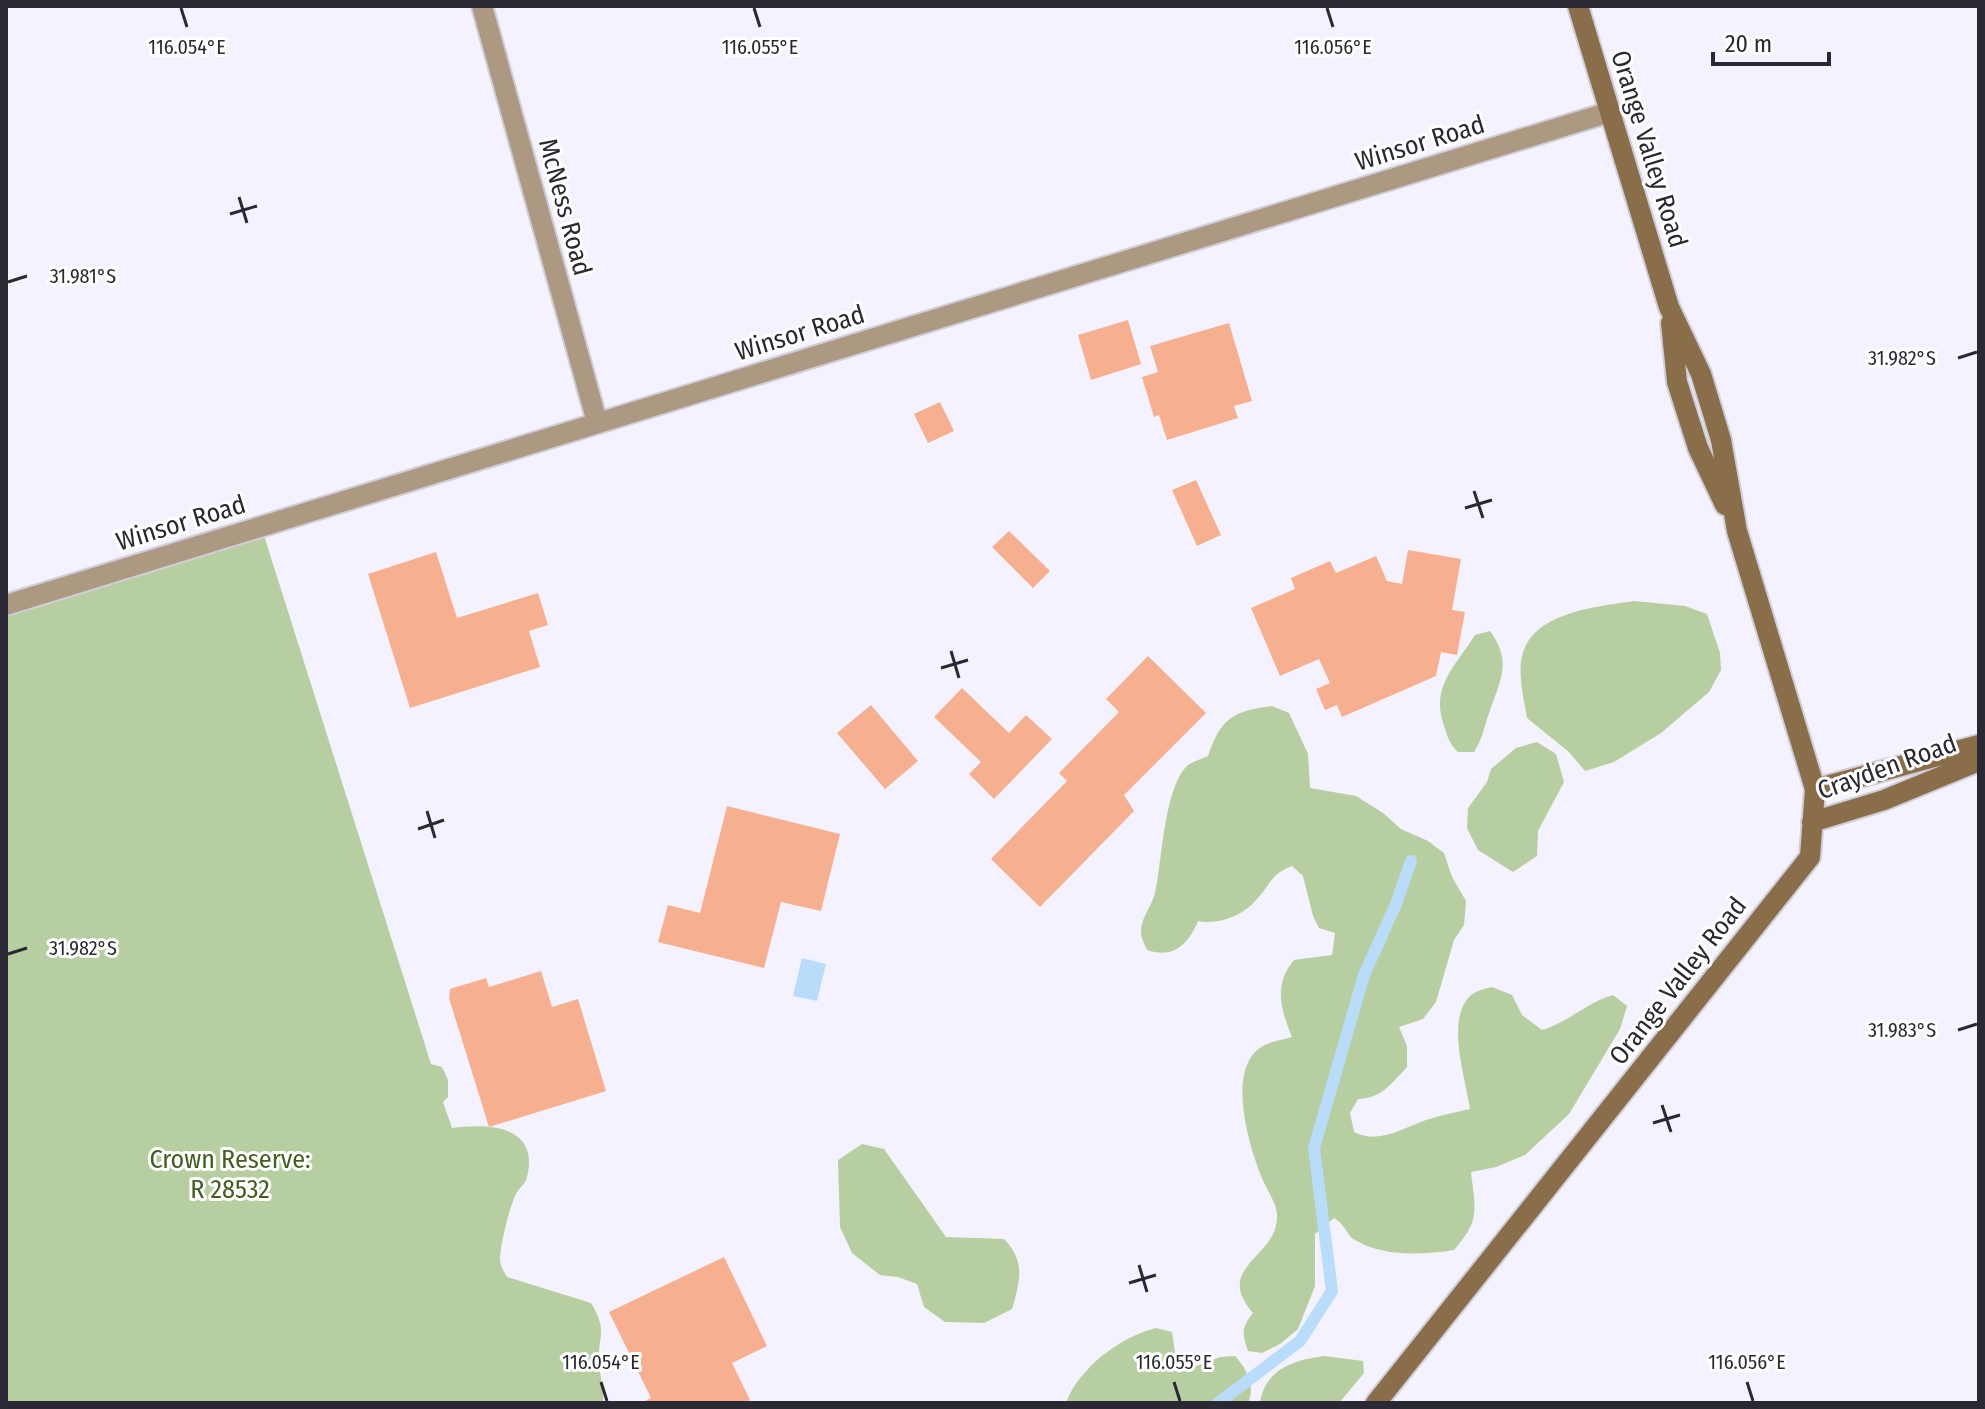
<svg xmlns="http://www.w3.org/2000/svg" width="1985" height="1409" font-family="'Fira Sans Condensed',sans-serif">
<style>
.green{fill:#b6cea0}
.water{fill:#b8dcfa}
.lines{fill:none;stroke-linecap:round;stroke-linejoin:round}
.stream{stroke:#b8dcfa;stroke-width:12}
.building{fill:#f6b08f}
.street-casing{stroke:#cfced9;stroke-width:24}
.secondary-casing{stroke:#cfced9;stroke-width:24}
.street{stroke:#ad9981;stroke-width:20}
.secondary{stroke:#8a6d49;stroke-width:20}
.ticks{fill:none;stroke:#2a2933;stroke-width:3}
.labels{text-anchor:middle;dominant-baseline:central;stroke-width:6;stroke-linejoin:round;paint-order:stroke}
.street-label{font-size:26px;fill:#2a2933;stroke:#fff}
.park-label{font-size:26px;fill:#425f1e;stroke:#fff}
.ticks-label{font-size:20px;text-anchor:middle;fill:#2a2933;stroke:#fff;stroke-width:6;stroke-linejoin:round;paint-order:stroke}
</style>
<rect width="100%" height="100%" fill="#f3f2fe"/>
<!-- green -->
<path class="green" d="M261 526 431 1064 442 1067 448 1080V1097L443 1102 452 1128C488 1123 540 1125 527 1177 526 1183 520 1187 517 1192 510 1204 500 1245 500 1260 500 1265 504 1272 507 1277L591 1303C609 1333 597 1336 599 1364 600 1377 604 1390 603 1403H6V605Z
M1634 601 1685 606 1707 614 1720 653 1721 670 1709 692 1661 733 1614 762 1585 771 1569 752 1527 718C1524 700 1519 679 1521 662 1527 612 1596 607 1634 601Z
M1490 631C1512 661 1501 679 1490 710 1484 726 1484 736 1474 752H1458C1447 741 1447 734 1442 719 1433 684 1457 664 1475 635Z
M1272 706 1289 713 1308 754 1310 788 1356 796 1383 813 1401 829 1428 841 1444 853 1452 877 1466 901 1464 925 1454 940 1436 1002 1423 1019 1399 1027 1407 1046V1067C1391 1084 1382 1098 1358 1099L1350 1113 1354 1132C1381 1146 1406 1125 1433 1118 1445 1114 1458 1112 1470 1109 1466 1080 1446 1022 1469 997 1475 991 1484 989 1492 987L1512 995 1522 1015 1542 1030C1569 1022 1586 1003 1613 995L1627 1006 1620 1029 1569 1114 1525 1155 1496 1167 1471 1172C1475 1210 1481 1219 1454 1250 1422 1255 1384 1257 1355 1240 1346 1235 1347 1226 1334 1218L1315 1234V1286L1298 1329 1280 1344 1262 1353 1248 1351C1242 1334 1241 1328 1253 1313 1213 1267 1276 1258 1277 1218 1278 1204 1267 1191 1262 1178 1249 1147 1225 1067 1263 1046 1271 1041 1283 1040 1292 1037 1281 1010 1273 985 1294 960L1332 955 1335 933 1319 928 1313 916 1303 876 1292 866C1270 874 1271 885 1256 900 1243 916 1218 925 1198 921 1188 945 1173 959 1147 950 1145 945 1141 938 1141 933 1140 919 1152 906 1155 893 1162 862 1164 790 1186 767 1191 762 1201 759 1208 756 1221 718 1233 711 1272 706Z
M1537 742 1556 754 1564 782 1538 831 1537 856 1513 872 1478 850 1467 828 1468 808 1487 782 1491 769 1516 748Z
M862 1144 884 1149 946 1237 1004 1239C1026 1262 1020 1281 1012 1309L984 1323 945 1322 924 1307 917 1284 898 1277 880 1275 852 1253 840 1227 838 1160Z
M1156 1328 1172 1332 1178 1373 1220 1357 1235 1356C1246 1368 1256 1386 1248 1403H1066C1079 1368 1120 1337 1156 1328Z
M1324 1356 1363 1361 1364 1373 1339 1403H1260C1265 1369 1294 1360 1324 1356Z"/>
<!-- water -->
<path class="water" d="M802 958 826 964 817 1001 793 996Z"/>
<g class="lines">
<!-- stream -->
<path class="stream" d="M1218 1403 1300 1341 1332 1291 1314 1148 1364 975 1396 904 1411 861"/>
</g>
<!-- building -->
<path class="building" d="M1128 320 1141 364 1091 380 1078 335Z
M1229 323 1252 401 1234 406 1238 418 1167 440 1159 415 1154 417 1142 377 1158 372 1150 346Z
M940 402 954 431 928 443 914 414Z
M1196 480 1221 535 1197 546 1172 490Z
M1009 531 1050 571 1033 588 992 547Z
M1408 550 1461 559 1452 610 1465 612 1457 655 1441 652 1436 676 1342 717 1337 705 1325 710 1316 689 1330 683 1319 659 1280 676 1251 608 1295 589 1291 578 1330 561 1336 573 1376 556 1387 581 1402 584Z
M436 552 457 618 538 593 548 625 529 631 540 667 410 708 368 574Z
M1148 656 1206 713 1124 795 1134 811 1040 907 991 859 1067 781 1059 773 1119 712 1106 699Z
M962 688 1009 733 1026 715 1052 739 994 799 969 774 981 762 934 717Z
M871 705 918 761 885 789 837 733Z
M727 806 840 834 821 911 781 902 764 968 658 942 668 905 700 913Z
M541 971 552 1007 578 999 606 1091 489 1127 449 998 450 989 486 978 489 987Z
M724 1257 767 1346 732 1363 750 1400 744 1403H641L651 1398 609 1312Z"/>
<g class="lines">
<!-- street casing -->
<g class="street-casing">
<path id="street" d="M482 6 597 422
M6 605 1610 112"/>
</g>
<!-- secondary casing -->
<g class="secondary-casing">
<path id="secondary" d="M1671 323 1677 382 1698 448 1725 505
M1815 789 1979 745
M1812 822 1884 800 1979 761
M1376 1403 1810 857 1815 789 1737 531 1721 440 1701 374 1669 307 1578 6"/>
</g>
<!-- street -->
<use href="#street" class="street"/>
<!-- secondary -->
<use href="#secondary" class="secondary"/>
</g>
<!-- ticks -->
<path class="ticks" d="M181 8 187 27M754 8 760 27M1327 8 1333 27M239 197 247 223M230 214 257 206M8 282 27 276M1958 358 1977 352M1474 491 1483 518M1465 508 1492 500M951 651 959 678M941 668 968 660M427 811 435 838M418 829 444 820M8 954 27 948M1958 1030 1977 1024M1662 1105 1671 1132M1653 1123 1680 1115M1139 1265 1147 1292M1129 1283 1156 1275M601 1382 607 1401M1174 1382 1180 1401M1747 1382 1753 1401"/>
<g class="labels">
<!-- street labels -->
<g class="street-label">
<text transform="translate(1420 143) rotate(-17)">Winsor Road</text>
<text transform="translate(1649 149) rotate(73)">Orange Valley Road</text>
<text transform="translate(565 207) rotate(75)">McNess Road</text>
<text transform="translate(800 333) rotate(-17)">Winsor Road</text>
<text transform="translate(181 523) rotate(-17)">Winsor Road</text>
<text transform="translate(1887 767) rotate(-20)">Crayden Road</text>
<text transform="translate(1678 981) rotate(-52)">Orange Valley Road</text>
</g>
<!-- park labels -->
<g class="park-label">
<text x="230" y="1159">Crown Reserve:<tspan x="230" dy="30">R 28532</tspan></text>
</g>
</g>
<g class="ticks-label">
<text x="187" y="54">116.054°E</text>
<text x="760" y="54">116.055°E</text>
<text x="1333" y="54">116.056°E</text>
<text x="83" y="283">31.981°S</text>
<text x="1902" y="365">31.982°S</text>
<text x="83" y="955">31.982°S</text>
<text x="1902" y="1037">31.983°S</text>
<text x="601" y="1369">116.054°E</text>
<text x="1174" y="1369">116.055°E</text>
<text x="1747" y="1369">116.056°E</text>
</g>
<!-- border -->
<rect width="1985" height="1409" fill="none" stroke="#2a2933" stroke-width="16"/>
<!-- scale -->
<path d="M1713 52v12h116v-12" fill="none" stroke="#2a2933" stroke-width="4"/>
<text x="1725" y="52" font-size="24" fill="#2a2933" stroke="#ffffff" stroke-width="6" paint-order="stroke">20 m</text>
</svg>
